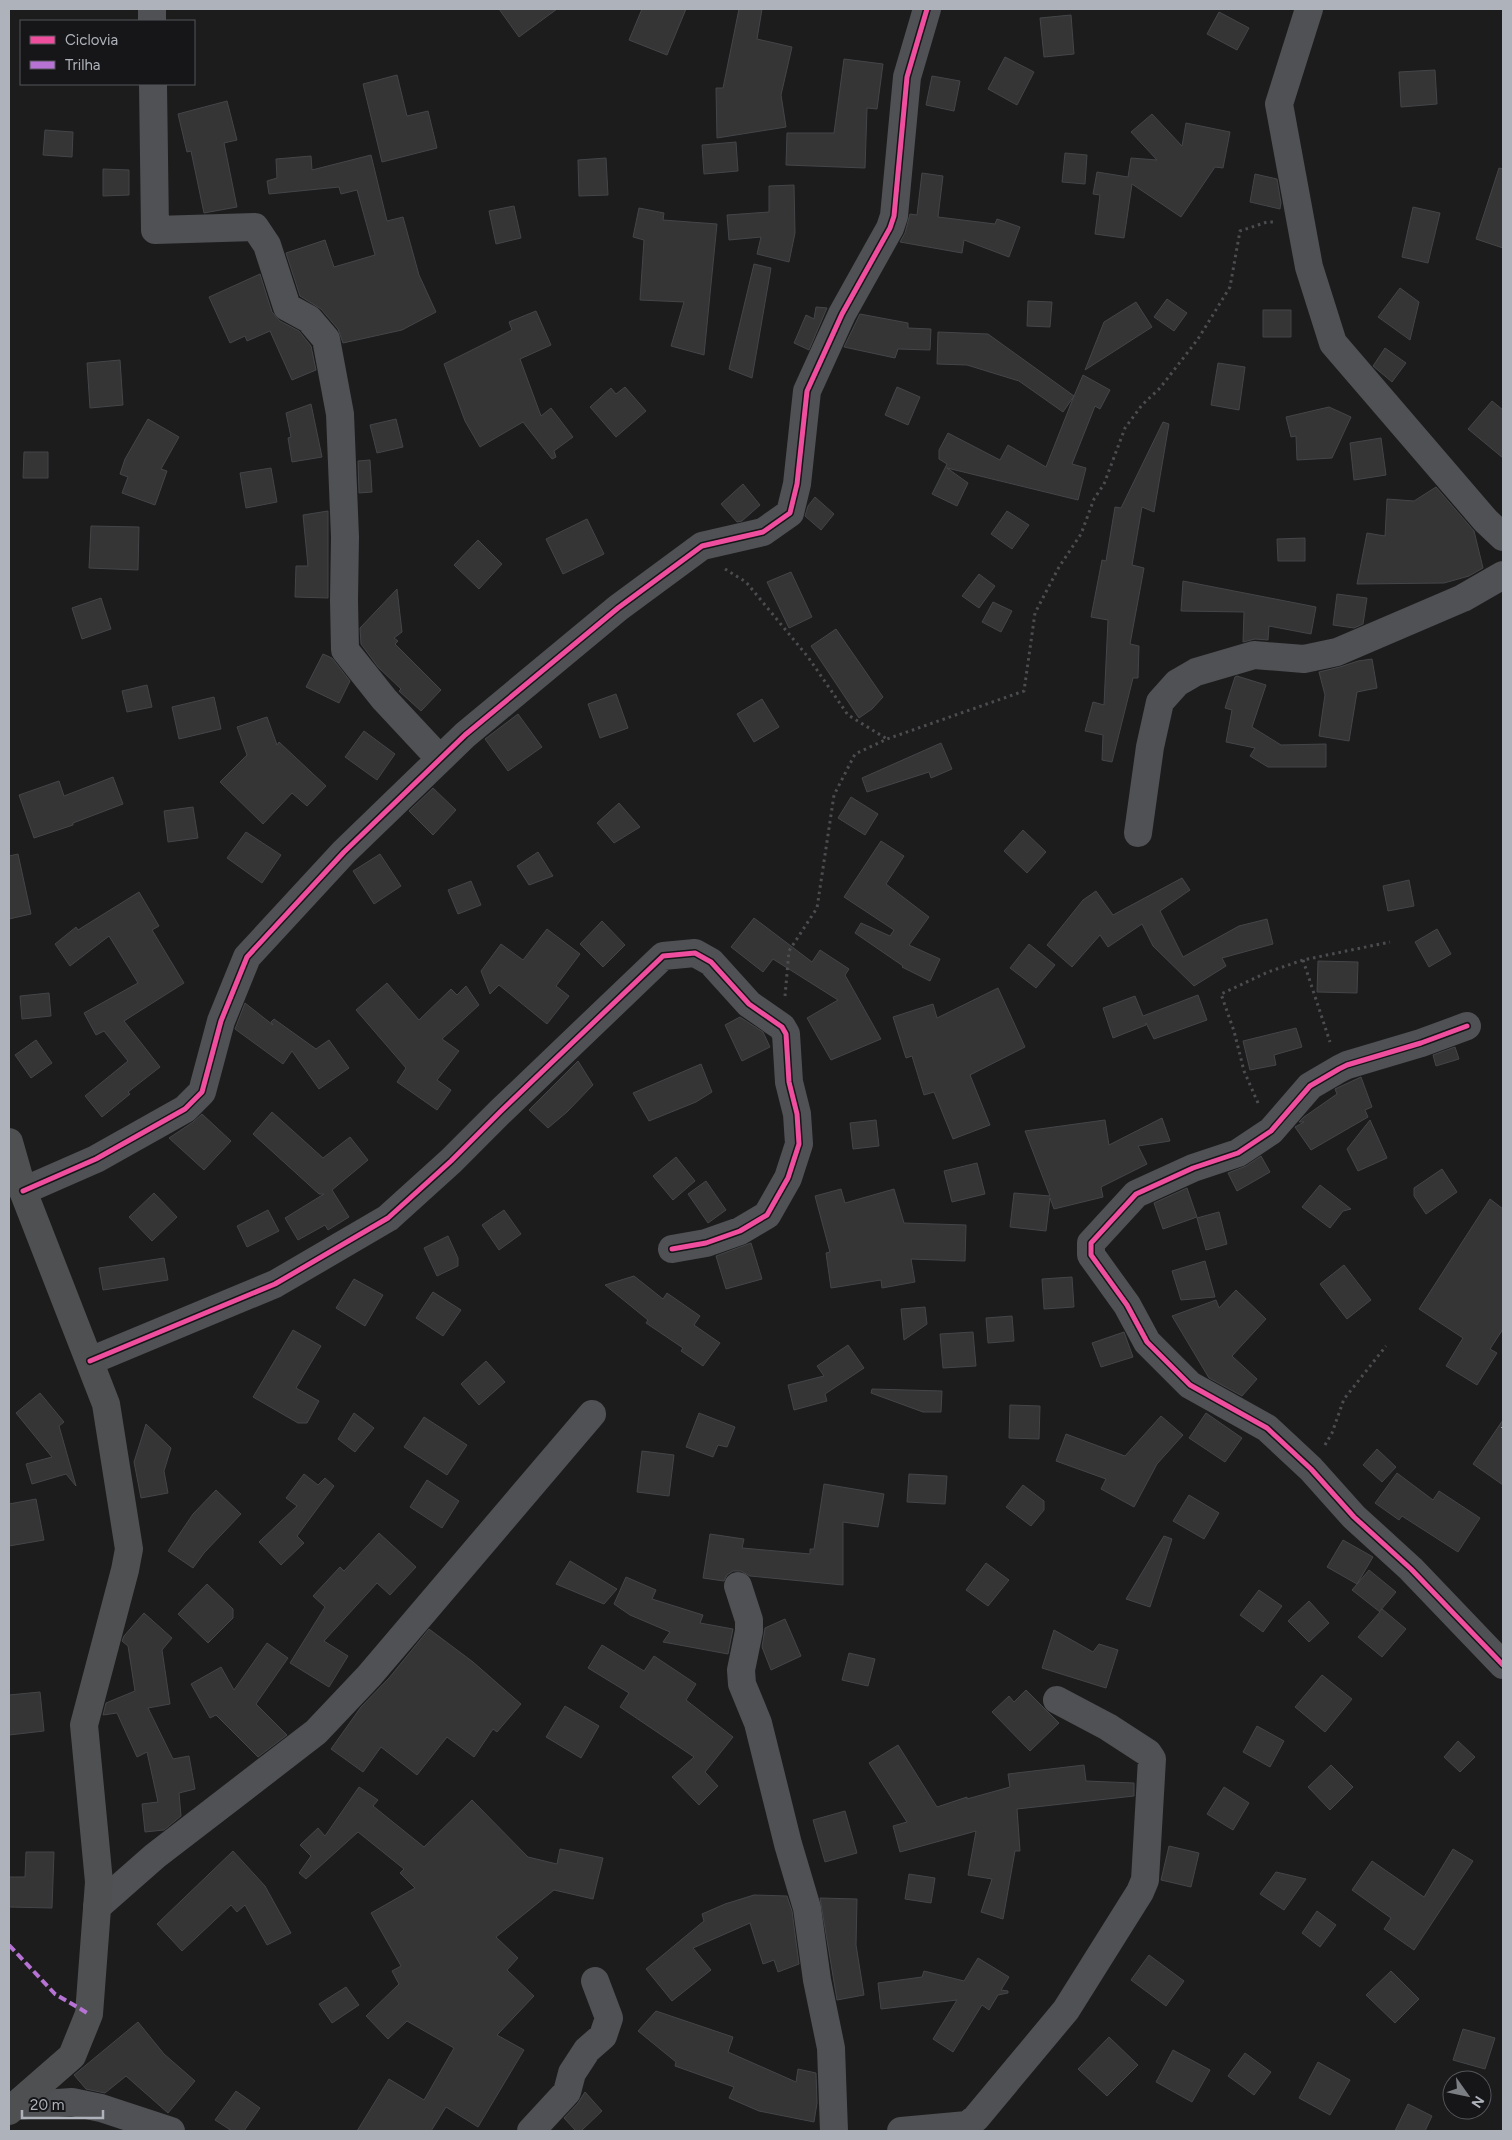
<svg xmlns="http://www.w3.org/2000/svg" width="1512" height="2140" font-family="Figtree,sans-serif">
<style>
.building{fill:#353536;stroke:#444548}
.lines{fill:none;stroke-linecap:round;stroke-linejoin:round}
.path{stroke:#4c4d50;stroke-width:3;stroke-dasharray:2.5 4;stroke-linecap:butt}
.street{stroke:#505155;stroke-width:28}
.secondary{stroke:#4f5052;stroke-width:28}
.quiet{stroke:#b673d3;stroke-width:4;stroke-dasharray:8 4;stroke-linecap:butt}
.cycleway-casing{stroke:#161618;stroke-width:8}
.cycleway{stroke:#ef4d9e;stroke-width:5}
</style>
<rect width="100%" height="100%" fill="#1c1c1c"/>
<!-- building -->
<path class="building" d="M499 9H557L519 37Z
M642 9H686L667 55 629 40Z
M739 9H762L757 39 792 47 781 95 786 127 717 138 716 88H723Z
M1219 12 1249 28 1237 50 1207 34Z
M1071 15 1074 54 1044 57 1040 18Z
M1005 57 1034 72 1017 105 988 89Z
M844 59 883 64 877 109 867 108 865 168 786 165 787 133H834Z
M1435 70 1437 104 1401 107 1399 72Z
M397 75 407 116 428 111 437 148 382 162 363 84Z
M932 76 960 81 954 111 926 105Z
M227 101 237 140 224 143 237 207 204 213 191 151 187 152 178 114Z
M1152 114 1182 146 1186 123 1230 132 1223 168 1215 167 1181 217 1132 184 1124 238 1095 234 1100 195 1093 194 1097 172 1128 177 1131 158 1157 160 1131 132Z
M45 130 73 132 72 157 43 155Z
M736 142 738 171 704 174 702 145Z
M1065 153 1087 155 1085 184 1062 182Z
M371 155 387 221 403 217 419 275 436 312 402 330 343 343 338 329 321 309 300 296 286 253 325 240 334 267 375 255 357 190 341 194 339 187 269 194 267 181 277 178 276 159 311 156 312 170Z
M606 158 608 195 579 196 578 160Z
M1499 168 1503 169V248L1476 239Z
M103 169 129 170V195L103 196Z
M922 173 943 176 938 217 995 224 997 219 1020 227 1009 257 964 240 962 253 900 242 905 233 910 214 917 215Z
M1255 174 1277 179 1281 203 1280 209 1250 202Z
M794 185 795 233 789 262 757 254 761 237 729 240 727 215 769 212V186Z
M514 206 521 238 496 244 489 211Z
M1413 207 1440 213 1428 263 1402 257Z
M639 208 664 213 663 220 717 224 704 355 671 346 684 302 640 300 644 240 633 237Z
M754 264 771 268 752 378 729 369Z
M260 274 272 312 280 321 299 331 311 346 316 370 292 380 270 331 247 341 245 336 230 343 209 297Z
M1400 288 1419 302 1410 340 1378 317Z
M1167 299 1187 313 1174 331 1154 317Z
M1028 301 1052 302 1050 327 1027 326Z
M1136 302 1152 327 1085 370 1104 322Z
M816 307 827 308 809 350 794 343 806 315 814 319Z
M1263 310H1291V337H1263Z
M536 311 551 345 520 359 541 416 551 408 573 437 554 451 556 457 552 459 523 422 480 447 465 421 444 364 512 330 509 322Z
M860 314 908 323V328L931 329 930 350 898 349 895 358 844 347Z
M938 332 988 334 1074 396 1083 375 1110 390 1100 409 1095 406 1072 464 1086 468 1078 500 947 468 968 483 957 506 932 494 947 464 939 459V450L948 433 1000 460 1008 445 1046 467 1074 396 1063 412 1019 381 967 365 937 364Z
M1385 348 1406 363 1392 382 1373 366Z
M120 360 123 405 90 408 87 363Z
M1218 363 1245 367 1239 410 1211 405Z
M625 387 646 411 616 437 590 407 611 388 616 394Z
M897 387 920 397 908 425 885 415Z
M1492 401 1503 410V458L1468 429Z
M311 404 322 457 292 462 288 438 291 437 286 413Z
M1329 407 1351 417 1332 458 1297 460 1296 436 1291 437 1286 417Z
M148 419 179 437 161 469 167 471 155 505 122 493 128 477 120 474 125 459Z
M396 419 403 447 377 453 370 425Z
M1163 422 1169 424 1154 512 1142 507 1132 565 1144 568 1130 644 1139 646 1138 678H1133L1112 762 1102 760 1103 735 1085 731 1093 702 1104 705 1108 620 1091 617 1102 560 1106 561 1115 507 1121 508Z
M1381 438 1386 475 1354 480 1350 443Z
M24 452H48V478H23Z
M370 460 372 492 359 493 358 461Z
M271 468 277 502 246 508 240 473Z
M743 484 760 505 742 521 737 522 721 504Z
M1436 487 1474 531 1483 568 1469 576 1444 583 1357 584 1367 533 1385 536 1387 499 1414 501Z
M815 497 834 514 821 530 805 516 808 506Z
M328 511V598L295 597 296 566H308L303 515Z
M1007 511 1029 525 1012 549 991 534Z
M587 519 604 554 563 574 546 539Z
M91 526 139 527 138 570 89 568Z
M1305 538V561H1278L1277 539Z
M478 540 502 564 479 589 454 565Z
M791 572 812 617 789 628 767 582Z
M979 574 995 586 979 608 962 596Z
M1183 581 1316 607 1311 634 1269 626 1268 640 1255 639 1243 642 1244 612 1181 611Z
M397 589 402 632 394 638 398 641 395 644 441 690 421 711 399 691 401 689 378 667 361 644 360 628Z
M1337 594 1367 598 1363 624 1354 628 1333 625Z
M101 598 111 629 82 639 72 608Z
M993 602 1012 611 1001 632 982 622Z
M836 629 883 697 872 709 859 718 811 646Z
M323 654 332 658 350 681 339 703 306 687Z
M1372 659 1377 688 1357 692 1349 741 1319 736 1325 695 1319 672 1340 667 1358 661Z
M1237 676 1266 685 1252 727 1281 745 1326 744V767H1268L1250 756 1255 748 1226 742 1232 710 1225 708 1235 677Z
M147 685 152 707 127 712 122 691Z
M616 694 628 728 600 738 588 704Z
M214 697 221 729 179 739 172 707Z
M762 699 779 727 754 742 737 714Z
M518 714 542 747 508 771 485 739Z
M267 717 277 745 279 742 326 786 307 806 292 793 263 824 220 782 247 755 237 727Z
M364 731 395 754 377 780 345 757Z
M941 743 952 769 931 778 929 772 867 792 862 778Z
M113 777 123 804 73 823V825L34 838 19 795 59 781 64 796Z
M433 788 456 810 433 835 409 811Z
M851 797 878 814 865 835 838 818Z
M619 803 640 827 614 843 597 823Z
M193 807 198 838 168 842 164 811Z
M1023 830 1046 852 1027 873 1004 851Z
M246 832 281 855 262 883 227 858Z
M881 841 904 856 886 884 929 917 909 945 940 959 930 981 902 967 903 966 855 933 861 923 890 936 894 930 844 897Z
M538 852 553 876 529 885 517 866Z
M18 854 31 914 9 919V856Z
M380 854 401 886 374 904 353 871Z
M1182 878 1190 890 1160 911 1183 957 1239 926 1267 919 1273 944 1222 958 1226 966 1194 986 1153 946 1142 924 1108 947 1100 935 1072 967 1047 945 1083 900 1096 891 1113 915Z
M1409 880 1414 906 1388 911 1383 886Z
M471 881 481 905 458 914 448 890Z
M139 892 159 926 152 930 184 983 124 1021 160 1067 128 1092 130 1094 102 1117 85 1096 128 1061 104 1031 96 1035 84 1013 138 983 109 936 70 966 55 944 76 927 78 930Z
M754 918 812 962 820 950 849 969 845 975 881 1039 831 1060 807 1018 838 1000 773 959 763 972 731 947Z
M602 921 625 945 603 967 580 944Z
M547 929 580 954 556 986 569 996 547 1024 499 985 490 994 481 971 501 944 523 960Z
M1437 929 1451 954 1429 967 1415 942Z
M1029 944 1055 965 1036 988 1010 968Z
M1318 961 1358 962 1357 993 1317 992Z
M387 983 419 1020 451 989 457 995 466 986 479 1005 442 1039 459 1051 437 1080 451 1090 437 1110 397 1082 406 1068 356 1010Z
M998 988 1025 1047 970 1075 990 1125 953 1139 934 1092 924 1095 912 1056 906 1058 893 1017 933 1004 937 1018Z
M49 993 51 1016 22 1019 20 996Z
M1198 995 1207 1020 1154 1039 1146 1023V1025L1113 1038 1103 1008 1135 996 1143 1016Z
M245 1003 273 1025 271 1022 274 1019 316 1049 329 1040 349 1068 319 1089 292 1051 283 1064 235 1029Z
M740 1017 763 1032 770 1047 742 1061 725 1025Z
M1296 1028 1302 1047 1274 1055 1276 1065 1250 1070 1243 1041Z
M36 1040 52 1063 31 1078 15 1055Z
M1455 1047 1459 1059 1436 1066 1433 1055Z
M578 1061 593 1085 567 1112 548 1128 529 1110Z
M701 1064 712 1092 696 1102 649 1121 633 1093Z
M1361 1077 1372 1107 1365 1110 1368 1117 1311 1150 1295 1127 1304 1122H1299L1304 1117 1337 1094 1335 1089Z
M272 1112 323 1158 350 1137 368 1160 332 1190 349 1217 328 1230 325 1225 298 1240 285 1218 324 1194H319L253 1134Z
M202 1114 231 1141 204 1170 169 1138 193 1122Z
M1162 1118 1170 1141 1138 1146 1147 1164 1101 1187 1103 1197 1054 1209 1050 1198 1046 1231 1010 1227 1014 1193 1050 1196 1025 1131 1105 1120 1109 1145Z
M876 1120 879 1146 853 1149 850 1123Z
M1370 1120 1387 1158 1358 1171 1347 1149Z
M1261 1156 1270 1172 1237 1191 1228 1173 1246 1166Z
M676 1157 695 1181 673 1200 653 1176Z
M977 1163 985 1194 952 1202 944 1171Z
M1442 1169 1457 1192 1426 1214 1414 1196V1188Z
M706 1181 726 1210 708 1223 688 1194Z
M1320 1185 1351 1209 1343 1211 1330 1228 1302 1207Z
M1187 1188 1197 1217 1163 1229 1154 1203Z
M841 1189 845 1203 894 1189 904 1223 966 1225 965 1261 911 1259 915 1282 882 1288 881 1280 831 1288 826 1253 830 1252 815 1196Z
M154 1193 177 1217 152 1241 129 1217Z
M1490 1199 1503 1209V1329L1490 1349 1497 1353 1477 1385 1446 1366 1463 1338 1419 1309Z
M268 1210 279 1231 247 1247 237 1226Z
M504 1210 521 1234 499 1250 482 1225Z
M1219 1212 1227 1244 1206 1250 1197 1218Z
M448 1236 458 1258V1266L437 1276 424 1248Z
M751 1243 762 1279 726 1289 716 1256Z
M164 1258 168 1280 103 1290 99 1268Z
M1205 1261 1215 1297 1181 1300 1172 1271Z
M1344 1265 1371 1300 1347 1319 1320 1284Z
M634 1276 663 1299 667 1293 700 1316 694 1325 720 1343 703 1366 681 1351 683 1348 646 1323 648 1320 605 1285Z
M1072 1277 1074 1307 1044 1309 1042 1279Z
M354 1279 383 1295 365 1326 336 1308Z
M1236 1290 1266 1319 1232 1356 1257 1379 1242 1396 1209 1378 1172 1316 1216 1300 1219 1308Z
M433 1292 461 1310 443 1336 416 1318Z
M925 1307 927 1324 904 1340 901 1309Z
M1012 1316 1014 1341 988 1343 986 1318Z
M293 1330 321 1346 296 1388 319 1401 307 1423H298L253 1397Z
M973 1332 976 1366 943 1368 940 1334Z
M1124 1332 1133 1357 1101 1367 1092 1343Z
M848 1345 864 1368 825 1394 827 1401 794 1410 788 1385 824 1376 817 1366Z
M486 1361 505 1382 479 1405 461 1384Z
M872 1389 942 1391 941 1412H923L871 1393Z
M40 1393 64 1422 59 1426 76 1486 66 1474 32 1484 26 1464 52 1457 16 1413Z
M1010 1405 1040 1406 1039 1439 1009 1438Z
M354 1413 374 1428 355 1452 338 1439Z
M699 1413 735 1427 727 1447 718 1445 713 1457 686 1447Z
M1206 1413 1242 1438 1225 1462 1189 1438Z
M1161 1416 1183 1435 1157 1464 1134 1507 1101 1489 1106 1479 1056 1461 1066 1434 1125 1456Z
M424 1417 467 1445 447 1475 404 1447Z
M1503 1420V1485L1473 1464Z
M146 1424 171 1448 164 1471 168 1493 141 1498 134 1462Z
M1377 1449 1396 1467 1382 1482 1363 1465Z
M642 1451 674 1455 669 1496 637 1492Z
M1397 1473 1433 1500 1439 1491 1480 1518 1458 1552 1402 1516 1399 1520 1375 1503Z
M304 1474 318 1485 325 1478 334 1486 297 1536 304 1543 281 1565 259 1542 297 1506 286 1498Z
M909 1474 947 1476 945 1504 907 1502Z
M427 1480 459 1501 442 1528 410 1507Z
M824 1484 884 1494 878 1527 843 1522V1585L750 1576 741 1571H733L727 1575 724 1581 703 1578 710 1534 744 1539 742 1548 810 1554V1549H814Z
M1023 1485 1044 1501V1510L1031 1526 1006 1507Z
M216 1490 241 1514 204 1553 193 1568 168 1551 193 1514Z
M1189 1495 1219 1513 1204 1539 1173 1521Z
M36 1499 44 1540 9 1546V1504Z
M379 1533 416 1567 390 1595 377 1583 324 1641 348 1656 329 1687 290 1663 325 1607 313 1596 340 1567 344 1571Z
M1164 1536 1172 1539 1150 1607 1126 1599Z
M1343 1540 1373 1557 1357 1584 1327 1567Z
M570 1561 617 1589 604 1604 556 1584Z
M986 1563 1009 1580 988 1606 966 1590Z
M1369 1570 1396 1592 1380 1611 1382 1609 1406 1629 1382 1657 1358 1637 1380 1612 1352 1590Z
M626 1577 656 1590 652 1599 703 1615 700 1623 733 1629 728 1654 663 1642 670 1632 630 1615 614 1604Z
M207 1584 233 1609V1618L208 1643 178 1614Z
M1259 1590 1282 1606 1263 1632 1240 1615Z
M1309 1601 1329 1623 1309 1642 1288 1621Z
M144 1613 172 1638 162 1650 170 1704 148 1708 173 1759 189 1756 195 1789 179 1793 181 1816 164 1830 145 1832 142 1804 158 1802 147 1752 137 1757 117 1713 103 1715 106 1703 135 1691 128 1646 122 1641 124 1636Z
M785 1619 801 1656 771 1670 762 1647 765 1628Z
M429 1629 473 1662 521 1704 497 1732 493 1729 474 1757 447 1737 417 1775 381 1747 363 1772 331 1749 361 1707 389 1678Z
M1054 1630 1093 1652 1099 1644 1118 1650 1106 1688 1042 1668Z
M267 1643 288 1658 256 1704 287 1735 258 1757 216 1715 210 1718 191 1684 221 1667 234 1690Z
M602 1645 644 1671 654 1656 696 1684 686 1700 733 1737 705 1772 718 1786 699 1805 672 1777 694 1757 620 1707 629 1693 588 1668Z
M849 1653 875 1659 868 1686 842 1680Z
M1322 1675 1352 1699 1325 1732 1295 1707Z
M1026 1690 1059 1723 1030 1751 992 1712 1009 1696 1014 1702Z
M40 1692 44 1731 9 1735V1695Z
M565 1706 599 1726 581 1758 546 1737Z
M1257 1726 1284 1741 1270 1767 1243 1752Z
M1458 1741 1475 1757 1460 1772 1444 1757Z
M898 1745 937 1807 967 1797V1799L1010 1787 1008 1774 1084 1765 1086 1781 1134 1783V1796L1017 1809 1020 1851H1015L1003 1919 981 1912 992 1879 968 1875 976 1831 900 1852 893 1826 907 1822 869 1763Z
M1331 1765 1353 1787 1330 1810 1308 1787Z
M359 1787 378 1800 373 1806 424 1847 472 1800 528 1857 557 1864 560 1849 603 1858 593 1899 554 1890 496 1937 518 1958 507 1970 534 1996 497 2035 524 2050 478 2127 446 2107 431 2131H357L389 2079 424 2100 454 2048 407 2021 388 2039 366 2016 399 1984 392 1971 401 1966 371 1913 415 1888 400 1873 404 1869 358 1832 306 1879 299 1873 311 1856 300 1845 318 1828 325 1836Z
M1224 1787 1249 1803 1233 1830 1207 1814Z
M845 1811 857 1853 825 1862 813 1820Z
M1169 1846 1199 1853 1191 1887 1161 1880Z
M1453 1849 1473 1861 1414 1950 1384 1929 1391 1918 1352 1890 1372 1861 1424 1897Z
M233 1851 265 1886 291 1933 267 1945 245 1905 237 1912 231 1905 182 1951 157 1924Z
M26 1852H54L52 1908 9 1907V1877H25Z
M1276 1872 1306 1879 1284 1910 1260 1894Z
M909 1874 935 1878 931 1903 905 1899Z
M754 1895 787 1896 792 1911 799 1964 778 1972 774 1960 763 1964 750 1923 693 1948 711 1970 672 2001 646 1969 704 1921 702 1914 725 1904Z
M820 1898 857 1899 856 1945 864 1995 837 2000Z
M1317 1911 1336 1925 1320 1947 1302 1933Z
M1149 1955 1184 1981 1166 2006 1131 1980Z
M978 1958 1009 1977 1001 1990 1008 1991V1993L998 1995 989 2010 982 2005 953 2052 933 2039 957 2000 881 2009 878 1983 922 1977 924 1971 964 1981Z
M1391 1971 1419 1999 1395 2023 1366 1995Z
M346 1987 359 2005 332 2023 319 2004Z
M656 2011 733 2037 728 2052 796 2082 798 2069 816 2073 817 2103 814 2122 759 2111 729 2098 734 2087 675 2066 676 2062 638 2031Z
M138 2022 164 2054 195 2081 168 2113 126 2076 105 2093 86 2089 74 2075Z
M1463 2029 1495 2038 1485 2069 1453 2060Z
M1109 2037 1138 2065 1107 2096 1078 2069Z
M1173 2050 1210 2070 1192 2102 1156 2082Z
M1245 2053 1271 2072 1254 2095 1228 2076Z
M1318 2062 1350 2080 1330 2115 1299 2098Z
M236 2091 260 2108 244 2131H232L215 2120Z
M585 2092 602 2111 581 2131H576L564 2118 578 2103Z
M1408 2104 1432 2116 1425 2131H1395Z"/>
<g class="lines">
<!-- path -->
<path class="path" d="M725 569 746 582 808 657 848 715 887 739
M1303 960 1330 1042
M785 996 789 951 817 908 834 795 855 754 887 739 1024 691 1035 613 1059 567 1081 534 1094 499 1104 484 1125 428 1142 405 1160 388 1198 339 1230 287 1240 231 1267 222H1273
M1258 1103 1244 1071 1234 1031 1221 994 1268 972 1303 960 1390 942
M1325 1445 1332 1433 1344 1399 1386 1346"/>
<!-- street -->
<path class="street" d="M152 9V21
M1309 9 1279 104 1309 267 1333 343 1486 521 1503 537
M153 84 155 230 255 227 267 245 287 307 309 319 326 339 340 414 345 537 344 600 345 650 384 699 440 759
M1138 833 1150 747 1160 702 1177 683 1196 672 1254 655 1304 659 1337 652 1463 598 1503 575
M1467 1026 1421 1043 1347 1065 1339 1069 1310 1086 1271 1131 1238 1153 1193 1168 1136 1194 1091 1243V1255L1127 1305 1147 1342 1190 1385 1267 1428 1311 1469 1354 1517 1411 1569 1503 1665
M23 1191 96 1159 185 1109 202 1092 221 1021 247 957 344 852 465 735 618 608 702 546 763 532 790 513 797 484 807 391 842 314 890 228 894 216 907 77 927 9
M90 1361 275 1284 388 1218 451 1161 501 1111 663 956 695 953 711 962 749 1004 782 1027 786 1034 789 1082 797 1114 799 1144 788 1178 767 1215 740 1231 706 1243 672 1249
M738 1586 749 1620V1631L741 1670 742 1684 758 1723 788 1844 807 1908 817 1980 831 2048 834 2131
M97 1907 155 1856 316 1732 369 1676 592 1414
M14 2106 72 2102 101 2108 171 2131
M531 2131 567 2092 572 2073 587 2050 603 2036 609 2018 595 1981
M901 2131 967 2125 976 2118 1066 2010 1140 1892 1145 1880 1152 1759 1148 1753 1108 1727 1057 1700"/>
<!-- secondary -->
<path class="secondary" d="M9 1142 23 1191 106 1404 129 1549 125 1570 84 1725 99 1882 89 2014 72 2056 9 2111"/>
<!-- quiet -->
<path class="quiet" d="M1503 1427V1428
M9 1945 55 1994 89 2014"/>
<!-- cycleway casing -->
<g class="cycleway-casing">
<path id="cycleway" d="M1467 1026 1421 1043 1347 1065 1339 1069 1310 1086 1271 1131 1238 1153 1193 1168 1136 1194 1091 1243V1255L1127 1305 1147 1342 1190 1385 1267 1428 1311 1469 1354 1517 1411 1569 1503 1665
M23 1191 96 1159 185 1109 202 1092 221 1021 247 957 344 852 465 735 618 608 702 546 763 532 790 513 797 484 807 391 842 314 890 228 894 216 907 77 927 9
M90 1361 275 1284 388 1218 451 1161 501 1111 663 956 695 953 711 962 749 1004 782 1027 786 1034 789 1082 797 1114 799 1144 788 1178 767 1215 740 1231 706 1243 672 1249"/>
</g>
<!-- cycleway -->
<use href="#cycleway" class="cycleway"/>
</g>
<!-- border -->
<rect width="1512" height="2140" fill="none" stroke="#aeb3bb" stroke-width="20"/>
<!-- legend -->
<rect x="20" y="20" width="175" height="65" fill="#161618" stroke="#535559"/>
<rect x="30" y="36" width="25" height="8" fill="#ef4d9e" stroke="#535559"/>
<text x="65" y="45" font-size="15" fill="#aeb3bb">Ciclovia</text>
<rect x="30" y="61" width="25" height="8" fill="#b673d3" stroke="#535559"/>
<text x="65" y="70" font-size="15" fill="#aeb3bb">Trilha</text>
<!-- north arrow -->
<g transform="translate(1467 2095) rotate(123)"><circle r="24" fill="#161618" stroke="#535559"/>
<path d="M0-4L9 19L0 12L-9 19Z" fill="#7b7e83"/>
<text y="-8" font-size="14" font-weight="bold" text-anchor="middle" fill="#aeb3bb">N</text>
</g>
<!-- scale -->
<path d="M22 2110v8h81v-8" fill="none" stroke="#aeb3bb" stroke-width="2.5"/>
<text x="30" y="2110" font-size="15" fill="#aeb3bb" stroke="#161618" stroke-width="4" paint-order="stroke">20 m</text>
</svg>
